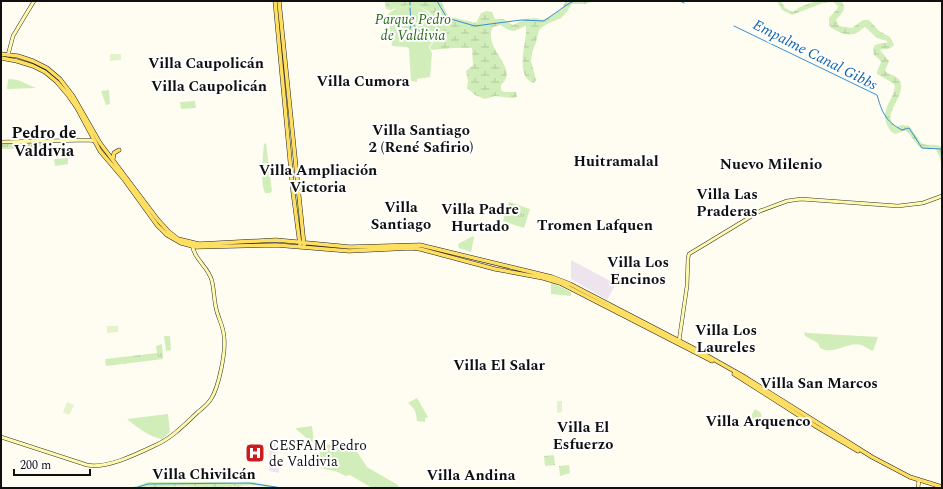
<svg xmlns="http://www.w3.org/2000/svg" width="943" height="489" font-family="Spectral,serif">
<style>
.industrial{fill:#eee4ee}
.farmland{fill:url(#farmland-dots)}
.grass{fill:url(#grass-tufts)}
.wetland{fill:url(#wetland-marsh)}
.park{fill:#d1edb9}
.pitch{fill:#e4f3cb}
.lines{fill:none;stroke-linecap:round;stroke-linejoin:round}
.stream{stroke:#368fd5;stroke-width:1}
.secondary-casing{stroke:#323232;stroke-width:4}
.primary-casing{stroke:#212121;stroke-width:4.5}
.secondary{stroke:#fff9ad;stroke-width:3}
.primary{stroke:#ffdf62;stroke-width:3.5}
.labels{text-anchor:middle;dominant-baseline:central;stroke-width:4;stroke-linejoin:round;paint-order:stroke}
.park-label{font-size:14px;font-style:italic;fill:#286c1b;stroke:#fff}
.poi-label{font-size:14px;fill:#101010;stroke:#fff;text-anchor:start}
.water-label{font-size:15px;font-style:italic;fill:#1060aa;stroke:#fff}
.neighbourhood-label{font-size:15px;font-weight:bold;fill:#101010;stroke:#fff}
.quarter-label{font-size:16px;font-weight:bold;fill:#101010;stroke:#fff}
</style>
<defs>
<pattern id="farmland-dots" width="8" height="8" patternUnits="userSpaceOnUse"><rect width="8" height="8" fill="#f7f5d0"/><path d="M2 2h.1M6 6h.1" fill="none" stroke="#d3d1b2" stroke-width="1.8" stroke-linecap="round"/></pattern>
<pattern id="grass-tufts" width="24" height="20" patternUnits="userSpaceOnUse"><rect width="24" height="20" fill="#d1edb9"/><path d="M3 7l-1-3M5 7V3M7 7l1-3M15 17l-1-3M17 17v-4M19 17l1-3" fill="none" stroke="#b2ca9e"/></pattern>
<pattern id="wetland-marsh" width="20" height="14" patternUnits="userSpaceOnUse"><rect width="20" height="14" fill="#d1edb9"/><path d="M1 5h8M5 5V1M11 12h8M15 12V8" fill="none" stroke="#b2ca9e"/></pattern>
</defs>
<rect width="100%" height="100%" fill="#fffdf2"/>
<!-- industrial -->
<path class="industrial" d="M571 260 616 284 607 300 571 279Z
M270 440H278L277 459H280L279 473 269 471Z"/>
<!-- farmland -->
<path class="farmland" d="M241 485 243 488H150L158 487Z"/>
<!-- grass -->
<path class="grass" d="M276 1H278L289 111H287Z
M109 90 110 104 106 105 101 91Z
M42 142V148L1 149V143Z
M298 191 303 239 301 240 295 193Z
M509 202 530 209 524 228 503 221Z
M162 344 163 359 106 366 105 359 157 353 156 346Z
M554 455 555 465 545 466 544 456Z
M569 465 570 473 560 476 559 466Z"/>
<!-- wetland -->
<path class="wetland" d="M385 1H441L448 16 451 17 476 23 481 13 486 11 492 12 495 19H503L513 25 525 19 536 18 542 20 545 19 561 10 566 1H594L585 4H572L566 13 561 18 545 25 539 30 536 42 532 53 531 61 536 80 534 83C513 77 528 40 526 26H525C512 33 512 32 500 25L493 27C481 48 521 68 501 85V90L504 92H516L517 97 513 98 495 96 485 99 475 95 467 88 468 81 466 71 473 65 472 48C458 47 445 49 431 50L430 47C433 42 436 38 437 33 440 7 409 0 391 10L386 9Z
M777 1H781L785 8 793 12 800 7 816 1H841C848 9 841 14 836 20L839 26 852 28 863 20H869L879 31 890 37 894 45C887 52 886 47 880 50L889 61 885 71C889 75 897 75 900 81 907 97 879 115 896 127L902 125 909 126C913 130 919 142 923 144 929 146 935 143 942 147V165L938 153 935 148 923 149 919 147 906 130 895 134C891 132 890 130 888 127 879 110 893 102 895 86L893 83 877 74V72L881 62 880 60 874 55 873 49 875 45 882 43H887V41L877 38 865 27C862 29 858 33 854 34 846 36 835 31 829 26V18L837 9 838 6 833 2 823 3 792 15 782 10Z
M148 482H221L238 483 253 482 283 488H270L256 485 218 487 182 486 131 488Z"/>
<!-- park -->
<path class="park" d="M411 4C433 10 444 27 429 47L432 53 430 77 417 79V82L411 81 409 49 407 47 392 46 388 14 398 7Z
M9 79 18 80 36 88 7 89 8 80Z
M195 101 196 108 181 109 180 102Z
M266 143 272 191 270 193H265C260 183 263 156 264 144Z
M68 158V164L55 166 54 159Z
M473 236 474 238 471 252 459 248 458 244Z
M551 282 571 292V296L551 294Z
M804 332 808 333 878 337 873 351C869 350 865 346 861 345 848 341 833 356 820 348L818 343 805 336Z
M164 336H170L171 350 166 351Z
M417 398 428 417 425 418V422L417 421C416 411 415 409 408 403Z
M755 409 761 413 764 429 749 420Z
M168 414 170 432 162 439C150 437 136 427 127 419Z
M312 426 314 442H311L296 429 297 428Z
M341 443 352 444 367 467 398 485 399 488H372L350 475 345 476 338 472 316 467 320 451 315 446Z"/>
<!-- pitch -->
<path class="pitch" d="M110 54H121V60L110 61Z
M107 326H118V332L107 333Z
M557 401H562V412L557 413Z
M67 402 74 405 69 415 63 412Z"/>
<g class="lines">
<!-- stream -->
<path class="stream" d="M410 1V5
M437 1 447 18 475 26 521 20 544 21 568 4 574 1
M680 1 684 3
M410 8 411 22 410 29
M411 22 428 40
M734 26 877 95C882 112 885 121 902 130L909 128 922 148 941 149 942 163
M135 488 148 484 249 483 282 488"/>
<!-- secondary casing -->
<g class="secondary-casing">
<path id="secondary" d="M8 55 13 36 34 1
M1 142 89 140 95 141
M679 341 687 286 688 258 689 254 760 211 787 201 801 199 898 206 923 203 942 196
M1 437 87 465C107 469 137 454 156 445 172 438 185 424 198 412 203 408 208 404 211 399 219 387 226 351 224 337 224 327 218 318 216 308 214 299 214 290 212 281 208 266 194 260 192 244
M918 488 919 480"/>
</g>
<!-- primary casing -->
<g class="primary-casing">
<path id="primary" d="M275 1 293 192 300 245
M279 1 304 245
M1 54 18 56 33 61 47 68 60 79 73 96 100 143 158 220 169 232 178 239 199 244 276 240 350 247 420 245 552 277 570 284 697 350 743 376 872 457 910 477 942 487
M1 58 17 61 33 66 45 72 57 82 68 95 77 108 100 151 123 178 157 225 167 235 181 243 196 247 276 245 349 251 411 248 420 249 495 269 543 278 560 283 712 361
M113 159 114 153 119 150
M734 374 817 427 858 451"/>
</g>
<!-- secondary -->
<use href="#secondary" class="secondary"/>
<!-- primary -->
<use href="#primary" class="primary"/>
</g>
<!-- icons -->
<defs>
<g id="hospital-square" transform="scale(1)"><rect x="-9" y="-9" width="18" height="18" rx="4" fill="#c91e1f" stroke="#fff"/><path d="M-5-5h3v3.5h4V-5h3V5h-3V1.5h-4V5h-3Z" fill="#fff"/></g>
</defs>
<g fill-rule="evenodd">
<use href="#hospital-square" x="255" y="453"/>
</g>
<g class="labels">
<!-- park labels -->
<g class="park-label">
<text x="413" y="19">Parque Pedro<tspan x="413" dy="16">de Valdivia</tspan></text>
</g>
<!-- poi labels -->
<g class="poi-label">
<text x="269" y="445">CESFAM Pedro<tspan x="269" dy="16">de Valdivia</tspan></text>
</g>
<!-- water labels -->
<g class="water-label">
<text transform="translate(815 55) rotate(27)">Empalme Canal Gibbs</text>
</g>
<!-- neighbourhood labels -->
<g class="neighbourhood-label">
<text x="206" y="63">Villa Caupolicán</text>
<text x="363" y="81">Villa Cumora</text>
<text x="209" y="86">Villa Caupolicán</text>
<text x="421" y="130">Villa Santiago<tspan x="421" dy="17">2 (René Safirio)</tspan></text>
<text x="616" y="161">Huitramalal</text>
<text x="771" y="164">Nuevo Milenio</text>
<text x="318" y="170">Villa Ampliación<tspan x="318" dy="17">Victoria</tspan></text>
<text x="727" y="194">Villa Las<tspan x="727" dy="17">Praderas</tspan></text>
<text x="401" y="207">Villa<tspan x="401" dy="17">Santiago</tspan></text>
<text x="480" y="209">Villa Padre<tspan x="480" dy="17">Hurtado</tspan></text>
<text x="595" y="225">Tromen Lafquen</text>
<text x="638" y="262">Villa Los<tspan x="638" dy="17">Encinos</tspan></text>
<text x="726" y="330">Villa Los<tspan x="726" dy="17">Laureles</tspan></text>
<text x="499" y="365">Villa El Salar</text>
<text x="819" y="383">Villa San Marcos</text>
<text x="758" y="421">Villa Arquenco</text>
<text x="583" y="427">Villa El<tspan x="583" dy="17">Esfuerzo</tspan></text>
<text x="204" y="474">Villa Chivilcán</text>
<text x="471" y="475">Villa Andina</text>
</g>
<!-- quarter labels -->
<g class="quarter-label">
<text x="44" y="133">Pedro de<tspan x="44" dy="18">Valdivia</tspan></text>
</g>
</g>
<!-- border -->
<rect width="943" height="489" fill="none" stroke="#101010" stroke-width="4"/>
<!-- scale -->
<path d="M14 469v6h76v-6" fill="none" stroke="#101010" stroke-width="2"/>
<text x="20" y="469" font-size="12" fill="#101010" stroke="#ffffff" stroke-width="3" paint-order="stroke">200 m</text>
</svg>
